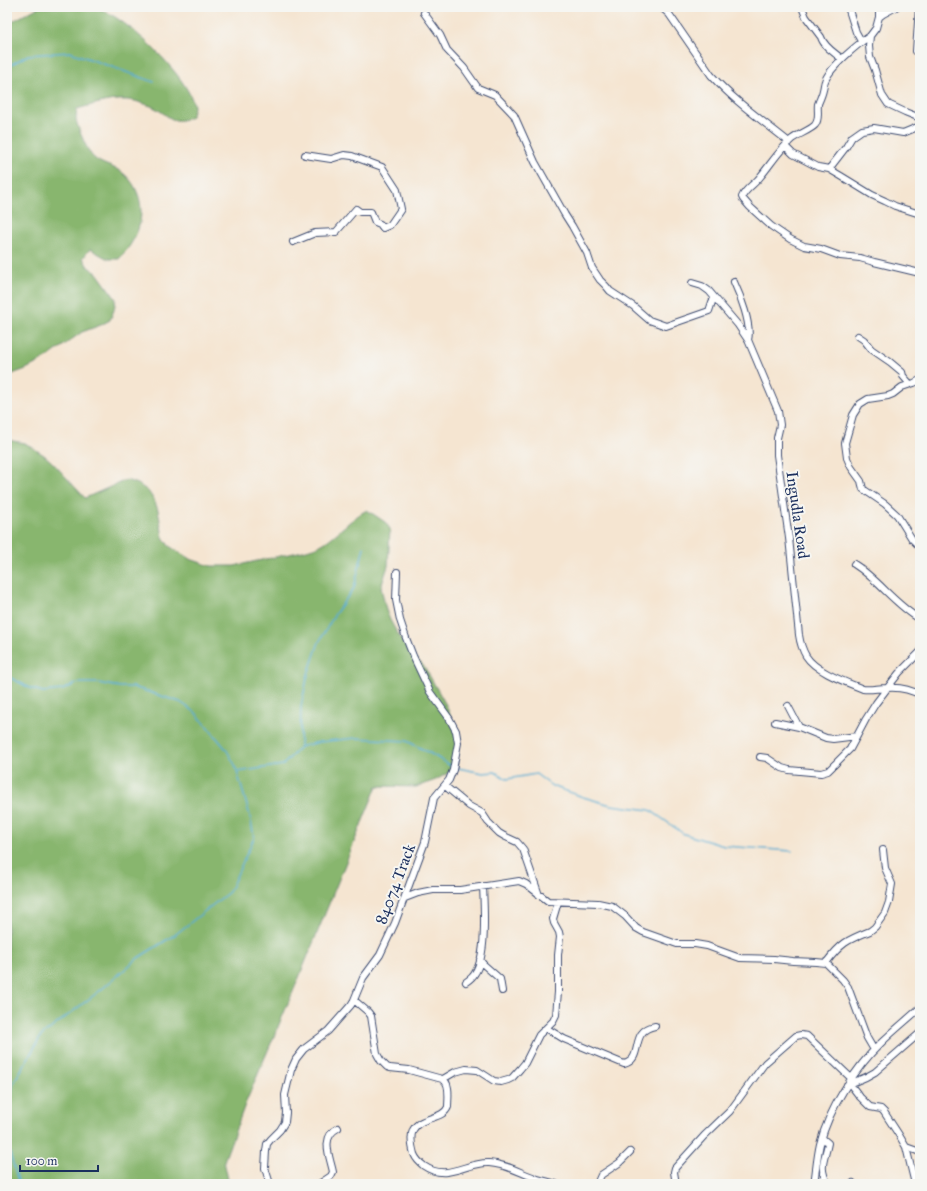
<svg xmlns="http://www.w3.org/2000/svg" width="927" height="1191" font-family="'IM FELL Great Primer',serif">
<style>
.forest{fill:#88b66e;stroke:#527266}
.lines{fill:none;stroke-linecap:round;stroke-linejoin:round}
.stream{stroke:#57add3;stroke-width:1.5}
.minor-casing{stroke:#3c4a6f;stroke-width:8}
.minor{stroke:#fff;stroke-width:6}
.labels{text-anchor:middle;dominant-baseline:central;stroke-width:4;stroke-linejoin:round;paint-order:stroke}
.street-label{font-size:16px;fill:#1b2f5e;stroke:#f6f6f2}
</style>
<rect width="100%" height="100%" fill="#f6f6f2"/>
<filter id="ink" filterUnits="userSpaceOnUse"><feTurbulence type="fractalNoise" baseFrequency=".025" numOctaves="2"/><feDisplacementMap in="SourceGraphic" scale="8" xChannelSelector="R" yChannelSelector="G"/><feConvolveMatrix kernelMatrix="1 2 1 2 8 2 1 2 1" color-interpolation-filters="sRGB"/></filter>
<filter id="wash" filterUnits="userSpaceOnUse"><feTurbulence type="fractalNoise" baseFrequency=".012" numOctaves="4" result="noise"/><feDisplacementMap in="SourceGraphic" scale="16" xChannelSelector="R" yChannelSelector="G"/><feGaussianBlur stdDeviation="0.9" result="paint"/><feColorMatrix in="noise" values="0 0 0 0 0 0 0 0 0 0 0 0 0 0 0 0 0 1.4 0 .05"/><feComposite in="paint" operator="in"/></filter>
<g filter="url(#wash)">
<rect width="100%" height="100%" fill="#f5e5d1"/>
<!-- forest -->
<path class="forest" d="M39 7C53 7 66 7 79 7 85 7 92 6 97 8 125 16 189 77 194 106 194 109 192 114 191 117 172 125 171 117 155 108 150 105 141 103 135 101 115 97 96 104 77 109 77 112 76 115 76 118 76 125 88 152 93 157 101 165 114 166 123 173 144 190 146 220 132 242 129 248 123 254 119 259H108L90 249 83 258 88 267 97 273 116 299 114 310 110 320 101 325 82 332 45 359 26 369 7 376V24Z
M7 440 25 443 44 455 53 463 85 498 126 480 138 484 148 491 154 500 158 510 163 537 169 546 190 559 211 566H234L303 551C310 549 318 547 324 543 339 533 350 519 367 510L385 522 390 529 388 566 381 587 386 610 390 620 395 629 413 656 422 664 428 673 446 705 450 715 458 743 453 770 436 780 416 787 377 786 298 980 246 1102 224 1161 229 1184H7Z"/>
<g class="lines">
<!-- stream -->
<path class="stream" d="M7 67 28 55 70 52 154 82
M7 676 30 688 43 692 62 690 78 683H98L120 687H133L180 702 195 712 226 749 235 765 250 816 254 838 229 892 176 934 138 958 102 989 41 1036 13 1084 7 1123
M300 747 301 706 308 674 319 642 335 614 354 588 364 547
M458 768 483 773 495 772 507 779 536 774 552 786 583 797 611 805 650 810 684 834 724 846 792 851
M237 772 283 765 300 747 319 742 356 738 407 741 428 752 451 766
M7 1144 19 1184"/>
</g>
</g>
<g filter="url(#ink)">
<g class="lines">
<!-- minor casing -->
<g class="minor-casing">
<path id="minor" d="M661 7 669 14 711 75C735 102 762 120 789 142
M802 7 806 17 821 37C824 47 835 53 842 59
M848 7 856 32 861 41
M896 7 883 14 879 17 876 28 870 36 869 46 870 57 875 70 882 95 888 104 905 112 920 118
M424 13 440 35 447 50 464 68 478 88 495 95 514 115 535 162 565 215 572 226 587 253 592 268 600 280 606 286 610 291 633 306 649 320 666 326 709 311 712 302 715 298
M879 17V7
M870 36C858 44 830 67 825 81 824 83 824 87 823 90 822 95 820 99 818 104 817 111 820 119 815 125 812 129 797 135 792 139 779 150 771 164 760 177 755 184 746 188 742 197L743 199 750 207 771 226 790 239 804 246 821 249 840 256 860 258 874 262 920 273
M916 51 919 7
M785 146 793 154 818 167 829 169 841 176 872 195 885 201 895 206 920 214
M829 169 846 147 852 137 862 130 874 128 903 133 920 126
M293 242 315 233 336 232 356 209 360 212H371L375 222 380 224 383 228 390 225 401 209 397 190 382 167 352 156 344 155 331 159 305 155
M734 282C740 295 752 325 748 340
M692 283 702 286 709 291 738 325 748 340 778 411 780 425 777 438V455L789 538 799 635C800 642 802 649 806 656 816 672 846 682 863 689 871 690 878 688 886 688 897 687 910 689 920 695
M858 336 864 340 871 349 890 362 902 372 903 376 910 384
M920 380 914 383 902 387 893 394 888 396 868 399 860 404 853 415 845 443 847 458 851 467 861 481 863 489 885 504 897 515 912 539 920 547
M854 564C878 579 895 605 920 619
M788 706 799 727
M775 722 799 727 826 738 833 739 857 736
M760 757 767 758 782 768 789 770 821 773 828 771 850 749 866 719 876 703 892 682 899 673 920 652
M445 786 469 806 482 813 488 822 499 833 504 836 517 842 523 849 539 895
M405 898 418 893 433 890H460L519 881 526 884 548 901 598 903 612 906 625 916 636 928 643 932 677 944H695L707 946 740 958 774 959 793 961 816 962 826 963 843 980 848 987 867 1038 874 1050
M480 960 483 964 500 979 502 991
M826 963C841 943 847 940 870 931L875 927 885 913 889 902 892 884 885 868 883 850
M466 982C469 980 473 977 475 973 487 955 484 909 483 886
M354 1000 368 1012 371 1016 377 1054 381 1061 387 1067 390 1068 409 1070 442 1079C451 1082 448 1099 448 1107 443 1120 420 1116 413 1130 410 1137 412 1147 414 1154 416 1159 420 1163 424 1166 447 1182 466 1162 489 1163 507 1164 522 1174 538 1179 544 1181 550 1182 556 1184
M546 1028 564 1039 624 1064C645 1059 628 1031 655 1026
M443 1079 455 1072 466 1069 477 1070 494 1081 501 1082 508 1080 512 1078 520 1069 525 1063 539 1035 553 1021 556 1015 558 992V955L560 937 559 932 554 923 553 919 558 902
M850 1084 860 1097 870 1107 881 1109 884 1112 899 1135 906 1147 915 1184
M847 1085 866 1077 875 1072 920 1033
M822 1138 828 1143C825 1160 818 1167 828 1184
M906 1147 920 1152
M270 1184 265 1168 266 1151 267 1144 271 1139 280 1130 285 1122 286 1113 285 1095 291 1070 296 1059 304 1049 328 1031 351 1005 354 1000 363 978 380 955 395 923 425 842 434 798 449 780 453 770 458 743 456 731 449 718 430 692 413 656 406 638 400 620 396 600 397 572
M319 1184 331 1176 333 1172C330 1157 320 1137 338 1128
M597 1184 601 1175 619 1163 630 1152
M676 1184 674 1172 675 1168 704 1136 730 1111 765 1063 796 1036 801 1035 807 1036 851 1078
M814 1184C816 1171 817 1157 820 1144 829 1109 855 1068 881 1043 893 1031 907 1020 920 1008
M852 1184 853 1183"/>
</g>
<!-- minor -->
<use href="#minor" class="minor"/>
</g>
</g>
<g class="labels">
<!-- street labels -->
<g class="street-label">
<text transform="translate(798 515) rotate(82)">Ingudla Road</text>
<text transform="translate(395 884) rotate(-69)">84074 Track</text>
</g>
</g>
<!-- margin -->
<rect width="927" height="1191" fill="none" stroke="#f6f6f2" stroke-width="24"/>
<!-- scale -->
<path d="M20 1165v6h78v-6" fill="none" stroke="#1b2f5e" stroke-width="2"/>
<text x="26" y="1165" font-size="12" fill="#1b2f5e" stroke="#f6f6f2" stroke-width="3" paint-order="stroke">100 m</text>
</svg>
